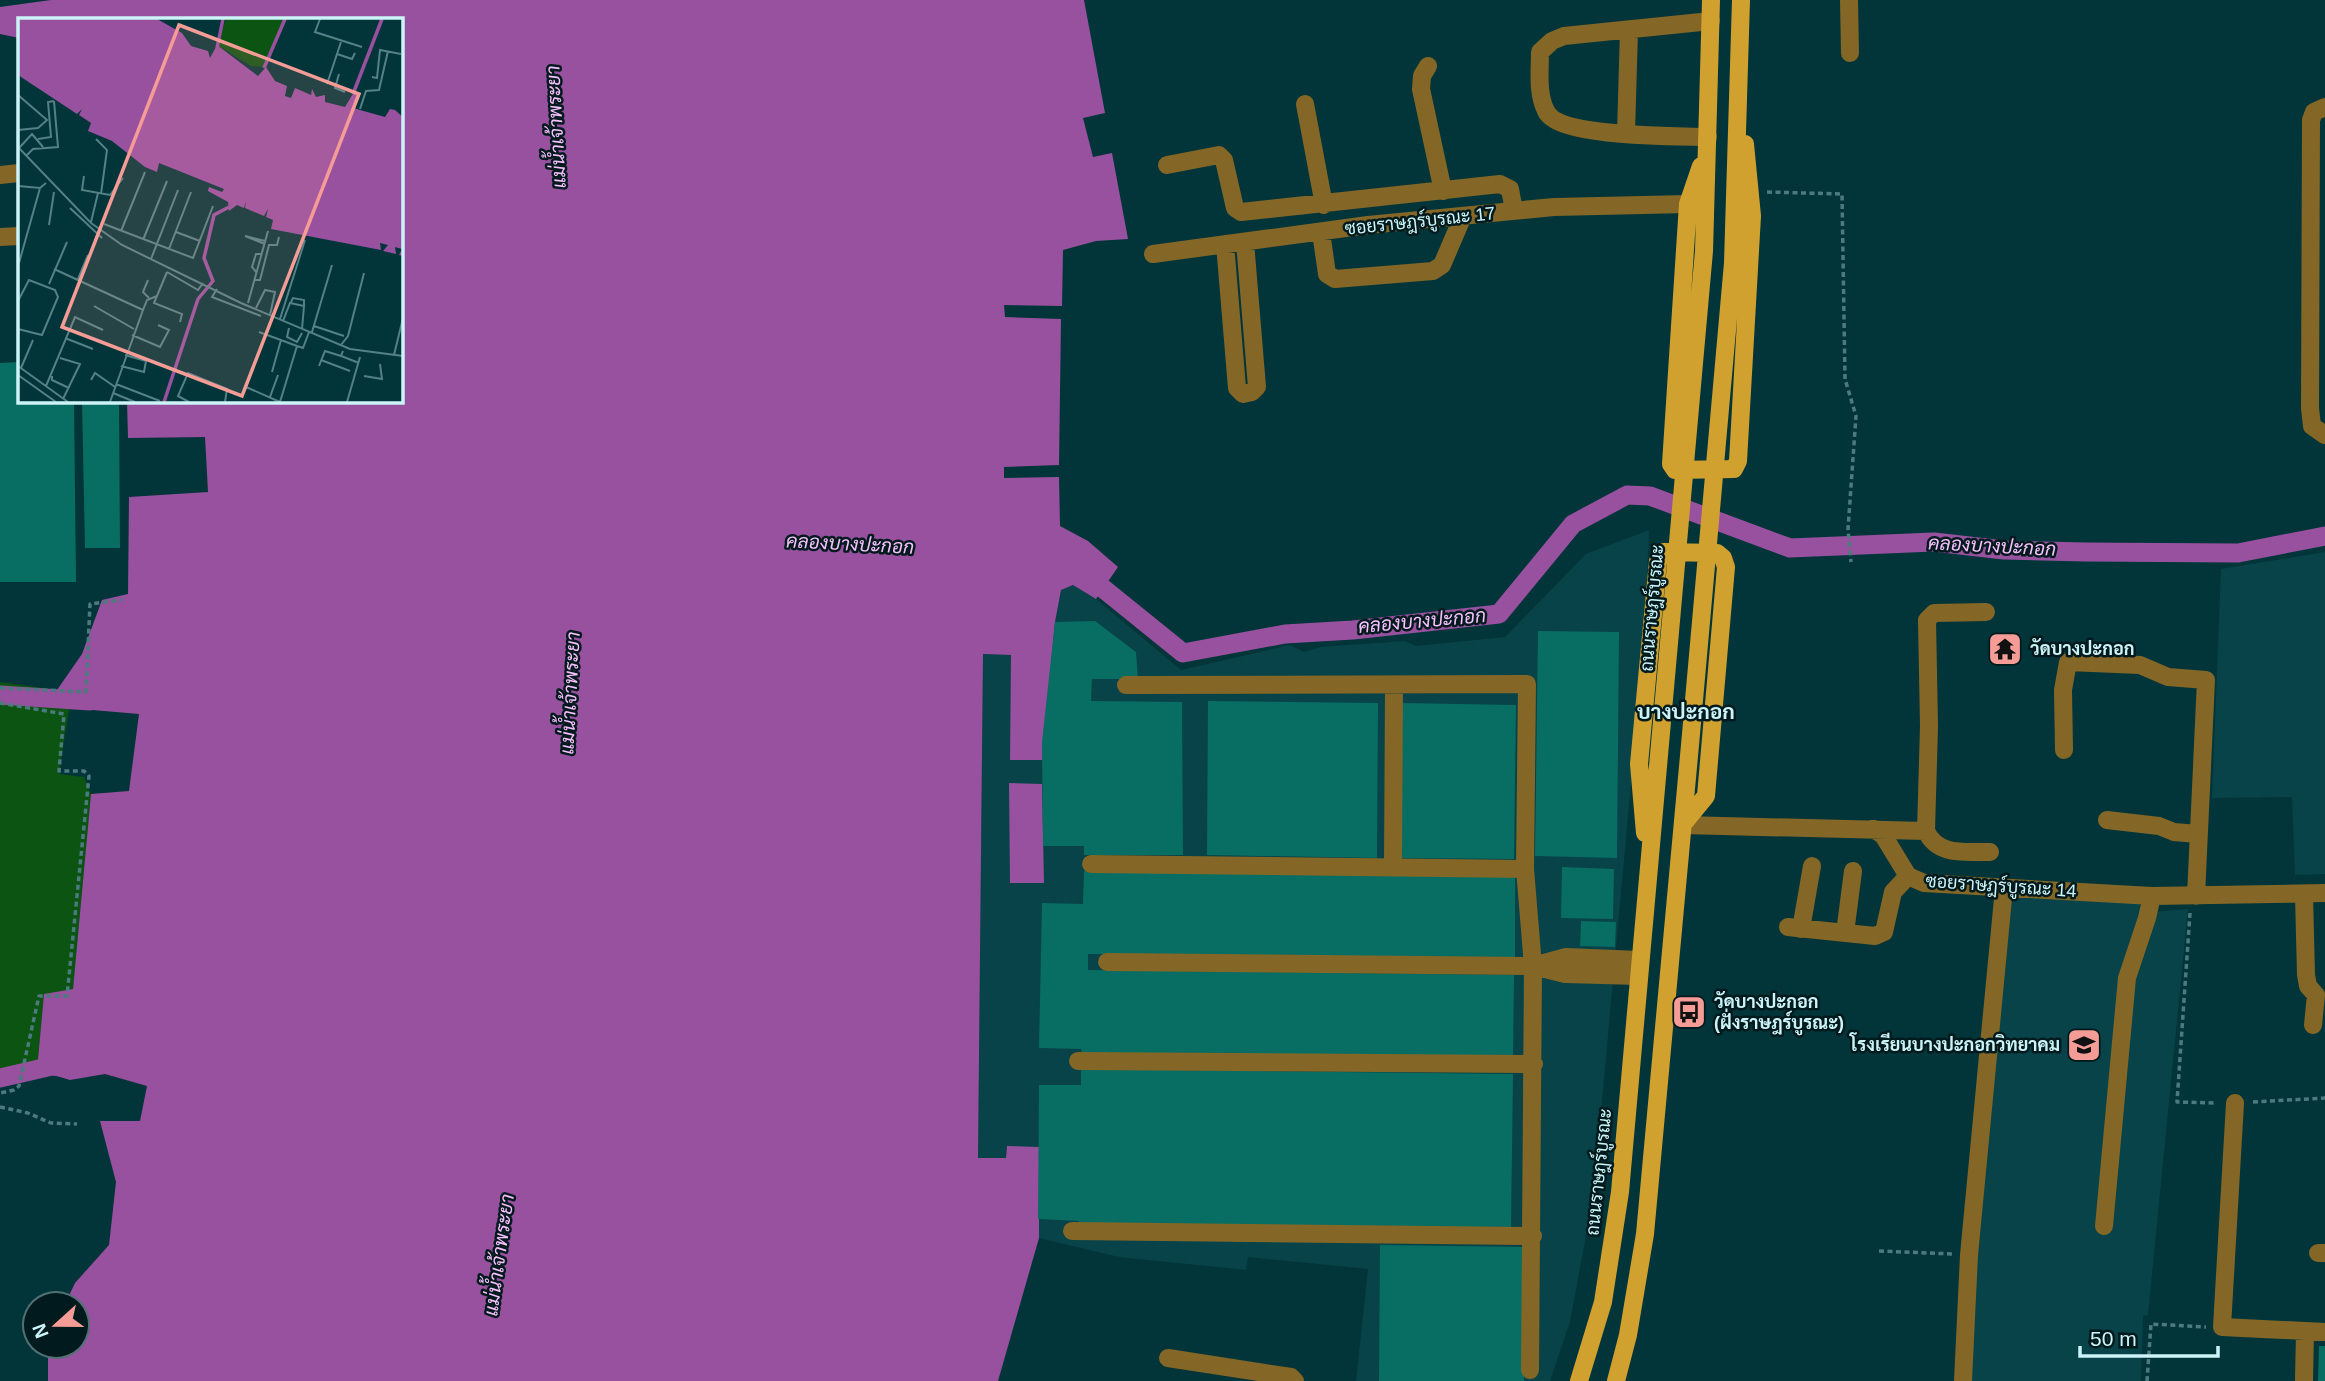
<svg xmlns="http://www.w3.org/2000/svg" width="2325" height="1381" font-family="Arial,Sarabun,sans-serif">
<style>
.built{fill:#074348}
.green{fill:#0c5412}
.water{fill:#97519f}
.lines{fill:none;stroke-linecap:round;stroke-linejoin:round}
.canal{stroke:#97519f;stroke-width:19}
.building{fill:#086d63}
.path{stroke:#4c7b7f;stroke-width:3.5;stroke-dasharray:5 3.5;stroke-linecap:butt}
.minor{stroke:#846726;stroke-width:18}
.major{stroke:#d1a130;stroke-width:18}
.labels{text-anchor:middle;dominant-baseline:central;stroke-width:5;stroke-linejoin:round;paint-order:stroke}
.street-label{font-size:18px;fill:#ccf4f8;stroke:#001a1d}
.poi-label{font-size:18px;font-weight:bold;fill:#ccf4f8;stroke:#001a1d;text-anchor:start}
.water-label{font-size:19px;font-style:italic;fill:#f8c0fd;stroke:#001a1d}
.quarter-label{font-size:21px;font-weight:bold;fill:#ccf4f8;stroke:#001a1d}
.inset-river{fill:none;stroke:#97519f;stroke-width:3.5}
.inset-road{fill:none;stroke:#538185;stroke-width:2}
.view{fill:#f59c96;fill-opacity:0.15;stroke:#f59c96;stroke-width:3.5}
.inset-edge{fill:none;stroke:#ccf4f8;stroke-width:3.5}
</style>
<rect width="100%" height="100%" fill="#023539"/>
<!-- built -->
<path class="built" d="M1649 530 1645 630 1601 1112 1585 1241 1570 1322 1550 1381H1356L1368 1269 1248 1257 1246 1270 1119 1257 1039 1238 1038 1219 1007 1147 1006 1158H978L983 654 1011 655V759L1042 742 1055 622 1061 590 1073 585 1096 599 1181 670 1290 645 1304 652 1320 647 1405 641 1416 646 1505 637 1586 554Z
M2325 552V874L2295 875 2292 797 2212 798 2221 569Z
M2009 896 2134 902 2154 912 2188 909 2148 1315 2143 1316 2141 1381H1969L1976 1242Z"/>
<!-- green -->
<path class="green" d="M0 682 57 690 69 708 59 774 84 777 91 794 73 989 44 995 37 1070 0 1084Z"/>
<!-- water -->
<path class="water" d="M51 0H1084L1105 113 1083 118 1093 157 1112 153 1128 239 1096 241 1063 250 1062 306 1004 305 1005 317 1061 319 1059 465 1004 467V478L1059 477 1060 526 1088 541 1118 567 1096 599 1073 585 1061 590 1055 622 1042 760H1010L1011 655 983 654 978 1158H1006L1007 1146 1039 1147V1238L998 1381H48V1346H77V1304H65L75 1283 109 1245 116 1182 100 1121H140L147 1086 105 1074 70 1080 37 1070 44 994 73 989 91 794 129 791 139 714 69 708 57 690 82 654 102 600 128 594 129 497 208 492 205 437 128 438 127 401H401V19H19V38L0 34V7Z
M1009 783 1042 784 1044 883H1010Z"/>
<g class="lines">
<!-- canal -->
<path class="canal" d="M1084 573 1183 653 1285 634 1353 630 1499 614 1573 524 1627 495 1650 496 1790 548 1934 542 2004 550 2085 552 2238 553 2325 536
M0 695 90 701
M0 1078 52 1066 61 1067"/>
</g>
<!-- building -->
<path class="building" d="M19 362V401H74L76 582H0V363Z
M82 401H119L120 548H85Z
M1095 621 1136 652 1138 679H1092L1091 701 1182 702 1183 855H1084V846H1043L1042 742 1055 622Z
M1538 631 1619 632 1617 858 1535 856Z
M1208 701 1378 703 1377 858 1207 855Z
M1401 703 1516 705 1514 859 1400 858Z
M1562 867 1614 869 1613 919 1561 918Z
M1084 871 1515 876V958L1088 954V970L1514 975 1513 1058 1082 1053 1081 1049 1039 1048 1042 903 1083 904Z
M1581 921 1616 922 1615 947 1580 946Z
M1081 1069 1513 1074 1511 1229 1079 1224V1221L1038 1219 1039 1085H1081Z
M1380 1245 1525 1247 1524 1381H1379Z
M2319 1346H2325V1381H2318Z"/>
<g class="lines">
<!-- path -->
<path class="path" d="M1767 192 1842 194 1845 379 1856 416 1848 529 1851 562
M0 688 86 692 90 604 122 600
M0 703 64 714 59 771H84L89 776 67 996H39L19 1086 14 1090 0 1093
M2190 913 2177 1102 2217 1103
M2253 1102 2325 1098
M0 1107 28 1113 51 1123 77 1124
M1879 1251 1954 1254
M2147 1381 2151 1324 2206 1327"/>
<!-- minor -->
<path class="minor" d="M1849 0 1850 53
M1428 66 1422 76 1421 89 1443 191
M1305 104 1324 205
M2325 107 2314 112 2311 120 2310 408 2312 426 2325 435
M1626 133 1629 30
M1708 137C1678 136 1558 138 1546 111 1537 93 1540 72 1540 52L1552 41 1564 36 1711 21
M1167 165 1219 155 1224 160 1235 208 1241 212 1500 184 1510 189 1514 211
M0 175 19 173
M1321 232 1327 274 1335 279 1433 271 1442 265 1463 216
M0 237 19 236
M1225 244 1237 388 1243 394 1252 392 1257 387 1245 242
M1153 254 1368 225 1554 207 1688 204
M1126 685 1527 684 1525 869 1533 966 1530 1370
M2064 750 2063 690 2068 662 2140 665 2168 677 2206 680 2196 896
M2107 820 2159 826 2174 832 2198 834
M1683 825 1926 831 1929 726 1927 620 1934 613 1986 612
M1873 829 1883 835 1908 876 1924 883 2152 896 2325 893
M1926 831C1938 857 1966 851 1990 852
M1091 864 1525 869
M1393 866 1394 686
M2304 895 2306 975 2308 986 2316 995 2313 1025
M1788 927 1875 936 1884 932 1893 892 1908 876
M1801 929 1812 866
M1845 933 1853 871
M1107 962 1533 966 1565 974 1639 976
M1537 965 1566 957 1640 960
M1078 1061 1534 1064
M2235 1103 2222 1327 2325 1332
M2104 1226 2127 978 2147 918 2152 896
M1072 1231 1533 1236
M2318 1253H2325
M1168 1358 1291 1377 1295 1381
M1963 1381 1969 1255 2004 888
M2304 1381 2305 1331"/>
<!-- major -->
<path class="major" d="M1701 166 1688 204 1671 464 1675 470 1734 469 1738 461 1752 216 1745 144
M1645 833 1639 764 1658 561 1664 552 1717 553 1723 558 1726 567 1706 796 1683 824
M1579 1381 1603 1302 1620 1192 1704 251 1711 0
M1616 1381 1628 1335 1645 1234 1690 745 1733 263 1741 0"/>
</g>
<!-- icons -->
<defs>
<g id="temple-square" transform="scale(1.75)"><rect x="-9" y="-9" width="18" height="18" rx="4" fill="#f59c96" stroke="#001a1d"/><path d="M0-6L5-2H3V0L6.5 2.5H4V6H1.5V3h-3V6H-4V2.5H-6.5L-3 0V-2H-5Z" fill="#111"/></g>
<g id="bus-square" transform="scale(1.75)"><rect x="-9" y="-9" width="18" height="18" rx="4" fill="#f59c96" stroke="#001a1d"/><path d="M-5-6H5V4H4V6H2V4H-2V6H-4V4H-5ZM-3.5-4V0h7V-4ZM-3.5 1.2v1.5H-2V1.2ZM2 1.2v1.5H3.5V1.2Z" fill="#111"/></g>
<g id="school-square" transform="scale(1.75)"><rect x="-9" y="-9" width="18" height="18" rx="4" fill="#f59c96" stroke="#001a1d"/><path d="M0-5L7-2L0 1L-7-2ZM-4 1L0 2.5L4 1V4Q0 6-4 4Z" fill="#111"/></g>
</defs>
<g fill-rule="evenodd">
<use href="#temple-square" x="2005" y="649"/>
<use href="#bus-square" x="1689" y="1012"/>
<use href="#school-square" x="2084" y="1045"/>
</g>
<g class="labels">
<!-- street labels -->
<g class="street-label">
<text transform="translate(1420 221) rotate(-6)">ซอยราษฎร์บูรณะ 17</text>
<text transform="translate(1652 608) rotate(-85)">ถนนราษฎร์บูรณะ</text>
<text transform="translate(2001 886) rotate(4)">ซอยราษฎร์บูรณะ 14</text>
<text transform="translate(1599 1172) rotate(-84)">ถนนราษฎร์บูรณะ</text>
</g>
<!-- poi labels -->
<g class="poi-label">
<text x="2030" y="649">วัดบางปะกอก</text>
<text x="1714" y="1002">วัดบางปะกอก<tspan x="1714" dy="21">(ฝั่งราษฎร์บูรณะ)</tspan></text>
<text x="2060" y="1045" text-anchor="end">โรงเรียนบางปะกอกวิทยาคม</text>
</g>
<!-- water labels -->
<g class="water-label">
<text transform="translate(556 127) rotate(-93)">แม่น้ำเจ้าพระยา</text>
<text transform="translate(850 544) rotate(3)">คลองบางปะกอก</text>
<text transform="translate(1992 546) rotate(3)">คลองบางปะกอก</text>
<text transform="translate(1422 621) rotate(-5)">คลองบางปะกอก</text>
<text transform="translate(570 693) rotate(-87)">แม่น้ำเจ้าพระยา</text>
<text transform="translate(499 1255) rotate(-82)">แม่น้ำเจ้าพระยา</text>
</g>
<!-- quarter labels -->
<g class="quarter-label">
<text x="1686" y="711">บางปะกอก</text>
</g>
</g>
<!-- overview -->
<g transform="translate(18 18)">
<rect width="385" height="385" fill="#023539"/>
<path d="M208 1H269L248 49 233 48 199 27Z" fill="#0c5412"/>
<path d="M0 1H139L164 15 173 28 190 33 192 40 199 27 240 58 248 49 257 63 269 68 267 78 273 80 277 70 293 77 294 71 298 79 307 77V84L327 89 336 74 340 75 336 90 342 92 367 99 372 91 377 92 385 99V238L381 237 384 231 377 229 378 236 365 233 370 227 362 225 363 232 253 211 255 202 248 199 250 191 246 198 227 190 228 183 226 190 219 187 211 193 210 184 190 173 191 169 204 174 206 171 141 145 139 154 127 149 94 123 70 113 73 105 61 97 64 91 59 96 0 57Z" fill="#97519f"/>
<path class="inset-river" d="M199 30 205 1M246 50 267 1M335 76 364 1M146 384 180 281 195 263 186 240 196 197 211 189"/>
<path class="inset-road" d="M302 1 297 14 344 29M319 36 334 41 337 35M321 56 317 70 327 74M354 59 359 60 362 32 383 36M309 66 323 24M0 77 29 102 20 110 0 112M342 91 348 73 361 72 370 33M20 121 33 119 30 84 36 83M78 121 89 132 83 176M0 129 73 205 104 227 223 285 332 331 385 338M1 130 14 116 25 129M8 138 15 131 40 129 36 83M66 158 64 172 92 177 105 160M0 168 22 170 28 165M52 190 84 220M73 204 80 175M86 206 175 240 195 188M31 207 36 174M103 213 127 154M158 214 182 223M125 222 149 163M247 226 227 218 247 223M151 231 173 174M133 241 160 172M1 245 22 170M36 251 125 292M149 254 136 285 164 296 162 304M149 254 180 272 185 265M239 255 234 249 238 236H244M60 261 70 237M130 262 125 274 131 280M237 262H242L251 227H259L261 219M31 266 49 224M199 271 194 279 243 298M0 283 11 262 37 272 40 279 24 317 0 311M273 284 275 280 286 282V288M230 285 250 213M76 288 116 311M238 290 247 272 257 274 252 297M262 301 287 222M265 303 272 285 286 288 284 311M296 308 326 318M271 310 269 319 279 324 284 315M241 314 279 328M294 314 314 247M114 317 142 329 151 312 140 307M47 320 75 331M323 327 330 318 346 255M279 328 285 330 291 314M325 333 323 338 341 345M376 337 385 300M42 340 62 346 45 381M303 342 332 353M0 348 50 384M103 348 126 354 128 343 107 337M301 348 307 333 323 338M3 350 15 322M254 354 263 322M0 357 38 384M34 358V362L51 370M346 358 364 361 362 346M73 362 77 355 97 369M98 366 142 383M28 368 57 299 85 312M228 369 262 384M95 375 117 384M252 379 260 357M92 384 125 292 129 282 139 278M171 384 160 378 170 355 209 371 207 384M262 384 279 328M329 384 342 339"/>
<path class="view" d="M161 7 341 76 224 378 44 309Z"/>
<rect width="385" height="385" class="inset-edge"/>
</g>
<!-- north arrow -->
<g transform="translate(56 1325) rotate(249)"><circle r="33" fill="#001a1d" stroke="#527175" stroke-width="2"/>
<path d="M0-5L12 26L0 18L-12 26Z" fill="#f59c96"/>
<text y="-10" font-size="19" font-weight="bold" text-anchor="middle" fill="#ccf4f8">N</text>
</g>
<!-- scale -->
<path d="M2080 1346v10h138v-10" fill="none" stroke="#ccf4f8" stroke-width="3.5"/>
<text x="2090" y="1346" font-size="21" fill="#ccf4f8" stroke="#001a1d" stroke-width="5" paint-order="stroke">50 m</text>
</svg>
